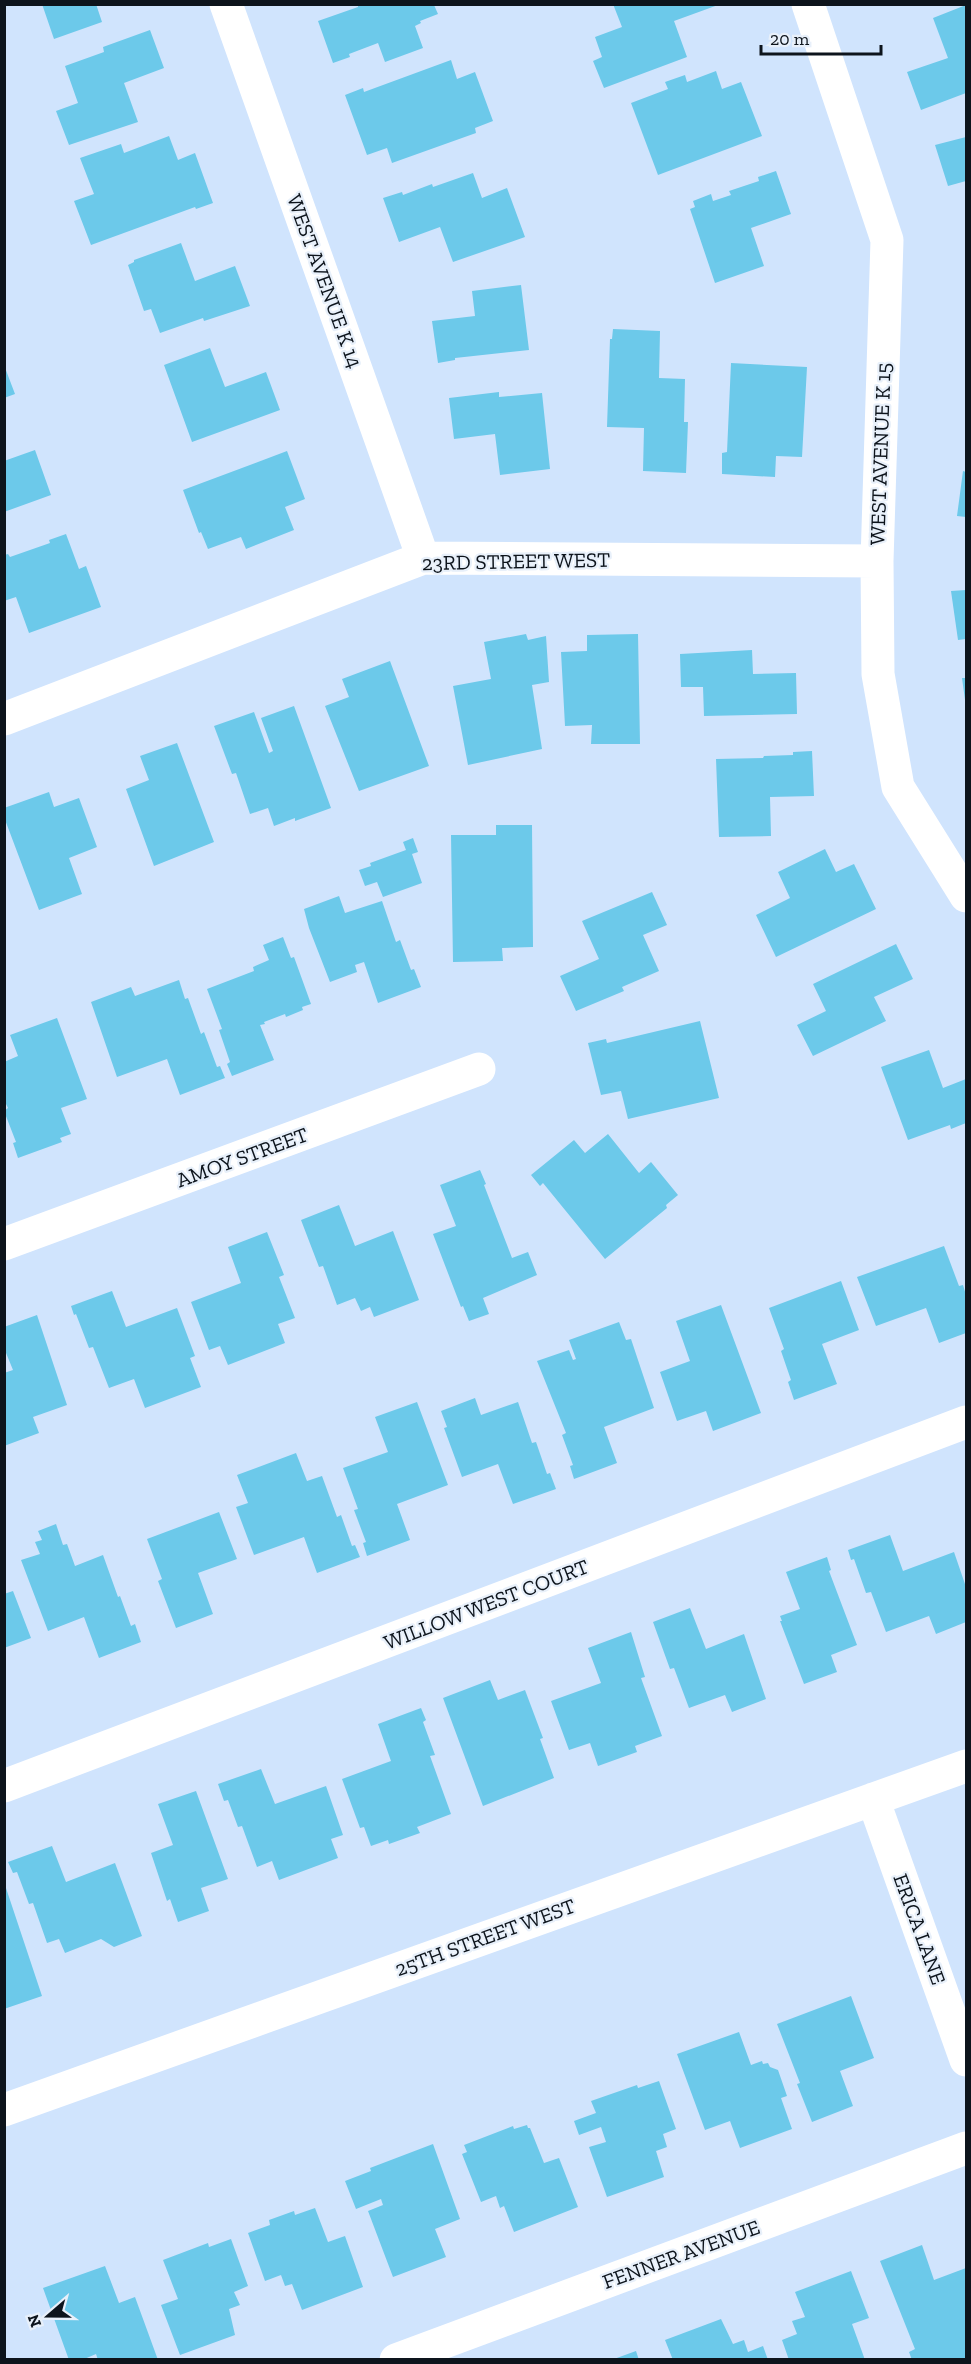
<svg xmlns="http://www.w3.org/2000/svg" width="971" height="2364" font-family="'Zilla Slab',serif">
<style>
.building{fill:#6cc9ea}
.lines{fill:none;stroke-linecap:round;stroke-linejoin:round}
.minor{stroke:#fff;stroke-width:33}
.labels{text-anchor:middle;dominant-baseline:central;stroke-width:4.5;stroke-linejoin:round;paint-order:stroke}
.street-label{font-size:21px;fill:#0d141c;stroke:#e8f0fa}
</style>
<rect width="100%" height="100%" fill="#d0e4fd"/>
<!-- building -->
<path class="building" d="M42 4H96L102 22 54 39Z
M613 4H718V5L674 21 687 57 604 88 593 61 602 57 595 37 622 27Z
M358 5H434L438 14 420 21 421 23 415 26 423 48 385 62 378 43 349 54 350 57 333 63 318 21 358 7Z
M966 5V93L921 110 907 72 948 58 933 18Z
M150 30 164 68 124 83 138 122 69 145 56 111 78 103 65 66 104 52 103 47Z
M451 60 457 79 475 72 493 121 475 128 476 133 392 163 387 148 367 155 345 95 363 88 364 92Z
M716 71 722 89 741 82 762 136 658 175 631 103 668 89 665 82 685 75 687 82Z
M169 136 178 160 195 153 213 203 196 209 195 207 91 245 74 201 94 194 80 158 121 144 124 153Z
M966 137V181L948 186 935 145Z
M776 171 791 214 751 228 764 266 715 283 690 209 695 207 693 201 711 194 713 201 731 195 729 191 759 181 758 177Z
M473 173 482 198 507 188 525 237 453 262 440 227 399 242 383 198 402 192 403 195 432 184 433 187Z
M181 243 195 281 235 266 250 306 204 321 203 318 160 333 151 309 144 311 128 265 134 262V260Z
M521 285 529 350 455 358V360L438 363 432 321 475 316 472 291Z
M613 329 660 331 659 378 685 379 684 422H688L686 473 643 471 644 428 607 427 610 339H612Z
M210 348 225 387 266 372 280 410 192 442 164 365Z
M731 363 807 367 802 457 776 456 775 477 722 474V453L727 452Z
M4 365 15 394 4 398Z
M499 392V397L542 393 550 469 500 475 495 434 454 439 449 398Z
M35 450 51 495 4 512V461Z
M287 451 305 499 285 507 294 530 246 549 241 537 208 549 201 532 199 533 183 490Z
M963 471 966 472V517L957 516Z
M66 534 79 569 86 566 101 607 29 633 16 597 4 601V555L8 554 10 557 50 543 49 540Z
M966 590V639L958 640 951 591Z
M526 634 528 640 546 636 549 682 532 685 542 749 468 765 453 686 491 679 484 642Z
M638 634 640 744H591L592 725 565 726 561 652 587 651V635Z
M752 650 753 674 796 673 797 714 704 716 703 687H681L680 654Z
M390 661 429 766 359 791 325 706 349 697 342 679Z
M962 678H966V700H965Z
M294 706 331 808 295 821V818L274 826 268 808 250 814 236 773 232 774 214 726 254 712 269 753 273 751 261 718Z
M177 743 214 842 154 866 126 789 149 780 140 756Z
M812 751 814 796 770 797 771 836 719 837 716 759 763 758 764 756 793 755V752Z
M49 792 54 807 79 798 97 847 69 858 82 894 39 910 4 817V808Z
M496 825H532L533 947 502 948 503 961 453 962 451 835H496Z
M413 838 418 852 412 854 422 883 383 897 377 882 365 886 359 870 371 866 370 863 406 850 403 842Z
M825 849 836 872 854 864 876 909 776 957 756 915 790 898 778 872Z
M652 892 667 925 643 935 659 971 622 987 624 991 576 1011 560 976 599 959 582 921Z
M339 896 345 913 382 901 396 942 400 940 411 970 414 969 421 987 378 1003 364 962 355 965 357 972 330 982 309 928 304 909Z
M283 937 291 958 294 957 311 1004 302 1007 303 1010 286 1017 285 1014 264 1022 265 1024 260 1025 274 1060 232 1076 227 1064 230 1062 219 1030 222 1029 207 989 254 971 253 967 269 960 263 945Z
M896 944 913 979 874 997 886 1021 813 1056 797 1025 826 1011 813 984Z
M179 980 185 999 188 998 201 1034 204 1032 217 1067 220 1066 225 1078 180 1095 167 1059 117 1077 91 1002 131 987 135 996Z
M57 1018 87 1099 61 1108 71 1134 60 1138 62 1142 18 1158 13 1143 16 1142 4 1111 8 1108 4 1100V1062L18 1056 10 1035Z
M700 1021 719 1098 628 1119 621 1091 601 1095 588 1043 606 1039 607 1043Z
M929 1050 943 1088 966 1079V1123L951 1129 950 1125 908 1140 881 1067Z
M608 1134 639 1173 651 1162 678 1195 666 1205 667 1208 605 1259 543 1183 540 1186 531 1175 574 1140 585 1153Z
M480 1170 486 1184 484 1185 512 1258 528 1252 537 1275 483 1298 489 1314 469 1321 463 1306 461 1307 433 1234 456 1226 440 1185Z
M339 1205 355 1246 393 1231 419 1300 374 1317 370 1307 361 1311 355 1298 337 1305 323 1266 319 1267 301 1220Z
M267 1232 284 1275 279 1277 295 1318 278 1324 285 1343 228 1365 220 1346 209 1350 191 1302 241 1283 228 1247Z
M944 1246 959 1286 963 1285 966 1295V1333L939 1343 926 1308 876 1326 857 1277Z
M841 1281 859 1330 822 1344 837 1384 794 1400 788 1382 791 1380 781 1351 784 1349 769 1308Z
M112 1291 126 1327 177 1308 195 1356 190 1358 201 1387 145 1408 134 1379 109 1388 93 1347 89 1348 76 1314 74 1315 71 1306Z
M721 1305 761 1413 713 1431 706 1411 677 1421 660 1372 690 1361 676 1321Z
M37 1315 67 1405 33 1417 39 1433 4 1446V1373L13 1370 4 1348V1327Z
M619 1322 626 1340 631 1339 654 1408 604 1427 617 1463 574 1479 570 1466 573 1465 562 1435 566 1433 537 1361 569 1350 573 1360 576 1359 569 1340Z
M475 1398 481 1415 518 1402 532 1443 536 1442 547 1474 550 1473 556 1489 513 1504 498 1464 462 1477 444 1428 447 1427 441 1411Z
M417 1402 448 1485 397 1504 410 1540 367 1556 363 1543 366 1542 354 1510 358 1509 343 1468 388 1452 375 1417Z
M296 1453 307 1481 322 1476 337 1517 341 1515 352 1546 355 1545 360 1557 317 1573 304 1537 254 1555 236 1507 248 1503 237 1475Z
M219 1512 237 1559 198 1573 213 1614 176 1628 158 1581 162 1579 147 1539Z
M56 1524 63 1545 67 1544 75 1566 103 1555 118 1597 120 1596 131 1626 135 1624 141 1642 99 1658 84 1617 48 1631 21 1560 40 1554 35 1542 42 1540 38 1531Z
M890 1535 903 1571 954 1552 966 1587V1603H965L966 1622 936 1634 929 1616 886 1632 871 1592 866 1593 854 1559 851 1560 848 1550Z
M827 1557 831 1570 829 1571 857 1645 831 1655 837 1672 804 1684 780 1621H782L780 1616 800 1609 786 1572Z
M13 1591 31 1638 4 1648V1594Z
M690 1608 706 1649 744 1634 766 1699 732 1712 725 1695 689 1708 674 1668 670 1669 653 1622Z
M631 1632 645 1677 641 1678 662 1736 635 1746 637 1752 598 1766 590 1743 569 1750 551 1701 601 1683 588 1648Z
M490 1680 498 1700 525 1690 543 1738 540 1739 554 1778 483 1806 443 1698Z
M421 1708 426 1720 423 1722 435 1755 430 1756 451 1814 417 1827 420 1833 389 1844 388 1840 371 1846 364 1827 360 1828 342 1779 391 1761 378 1724Z
M261 1769 275 1804 326 1786 343 1835 331 1839 338 1858 279 1880 272 1861 257 1867 242 1826 238 1827 228 1800 224 1801 218 1784Z
M196 1791 228 1879 201 1888 209 1911 178 1922 170 1899 167 1901 151 1853 173 1845 158 1804Z
M52 1846 66 1882 115 1863 142 1936 114 1947 101 1939 65 1953 59 1939 47 1943 33 1903 29 1904 17 1872 13 1873 8 1862Z
M4 1882 42 1996 4 2009Z
M851 1996 874 2058 840 2071 853 2106 812 2122 797 2084 800 2083 777 2024Z
M739 2032 751 2065 762 2061 763 2064 768 2063 770 2067 778 2070 787 2096 781 2098 792 2129 740 2148 730 2121 705 2130 677 2054Z
M659 2081 676 2129 663 2134 667 2147 656 2151 664 2177 607 2197 589 2147 606 2142 601 2127 579 2135 574 2121 596 2113 591 2101 637 2085 638 2088Z
M527 2125 528 2128H530L544 2163 559 2158 578 2207 514 2232 504 2206 500 2208 496 2196 481 2202 462 2154 467 2152 464 2145 513 2126 514 2129Z
M433 2144 460 2219 435 2229 446 2257 393 2277 368 2211 383 2205 381 2199 356 2209 345 2181 371 2171 370 2168Z
M315 2208 328 2242 345 2236 363 2287 302 2310 292 2284 285 2286 281 2275 265 2281 248 2233 270 2225 269 2220 294 2211 295 2215Z
M231 2239 248 2286 234 2292 240 2305 229 2309 235 2335 180 2355 161 2305 178 2299 163 2260 208 2243 209 2247Z
M922 2245 934 2280 966 2268V2360H912L909 2352 915 2349 880 2261Z
M105 2266 119 2303 135 2297 158 2360H98L96 2354 82 2360H69L43 2288Z
M851 2271 869 2318 852 2324 865 2360H789L782 2340 797 2334 792 2321 805 2317 795 2292Z
M721 2319 733 2344 744 2340 748 2352 763 2346 768 2360H673L665 2340Z
M636 2351 639 2360H614V2359Z"/>
<g class="lines">
<!-- minor -->
<path class="minor" d="M226 4 423 558
M808 4 887 240 877 561 878 674 898 787 966 896
M4 719 423 558 877 561
M4 1244 479 1069
M4 1786 966 1422
M873 1799 966 2060
M4 2110 966 1766
M396 2360 966 2148"/>
</g>
<g class="labels">
<!-- street labels -->
<g class="street-label">
<text transform="translate(325 281) rotate(70)">WEST AVENUE K 14</text>
<text transform="translate(880 454) rotate(-88)">WEST AVENUE K 15</text>
<text transform="translate(516 561) rotate(-1)">23RD STREET WEST</text>
<text transform="translate(242 1157) rotate(-20)">AMOY STREET</text>
<text transform="translate(486 1604) rotate(-21)">WILLOW WEST COURT</text>
<text transform="translate(920 1929) rotate(70)">ERICA LANE</text>
<text transform="translate(485 1937) rotate(-20)">25TH STREET WEST</text>
<text transform="translate(681 2254) rotate(-20)">FENNER AVENUE</text>
</g>
</g>
<!-- border -->
<rect width="971" height="2364" fill="none" stroke="#0d141c" stroke-width="12"/>
<!-- north arrow -->
<g transform="translate(48 2316) rotate(250)" stroke="#e8f0fa" stroke-width="4.5" paint-order="stroke">
<path d="M0-4.5L10 22L0 15L-10 22Z" fill="#0d141c"/>
<text y="-9" font-size="16" font-weight="bold" text-anchor="middle" fill="#0d141c">N</text>
</g>
<!-- scale -->
<path d="M761 45v9h120v-9" fill="none" stroke="#0d141c" stroke-width="3"/>
<text x="770" y="45" font-size="18" fill="#0d141c" stroke="#e8f0fa" stroke-width="4.5" paint-order="stroke">20 m</text>
</svg>
